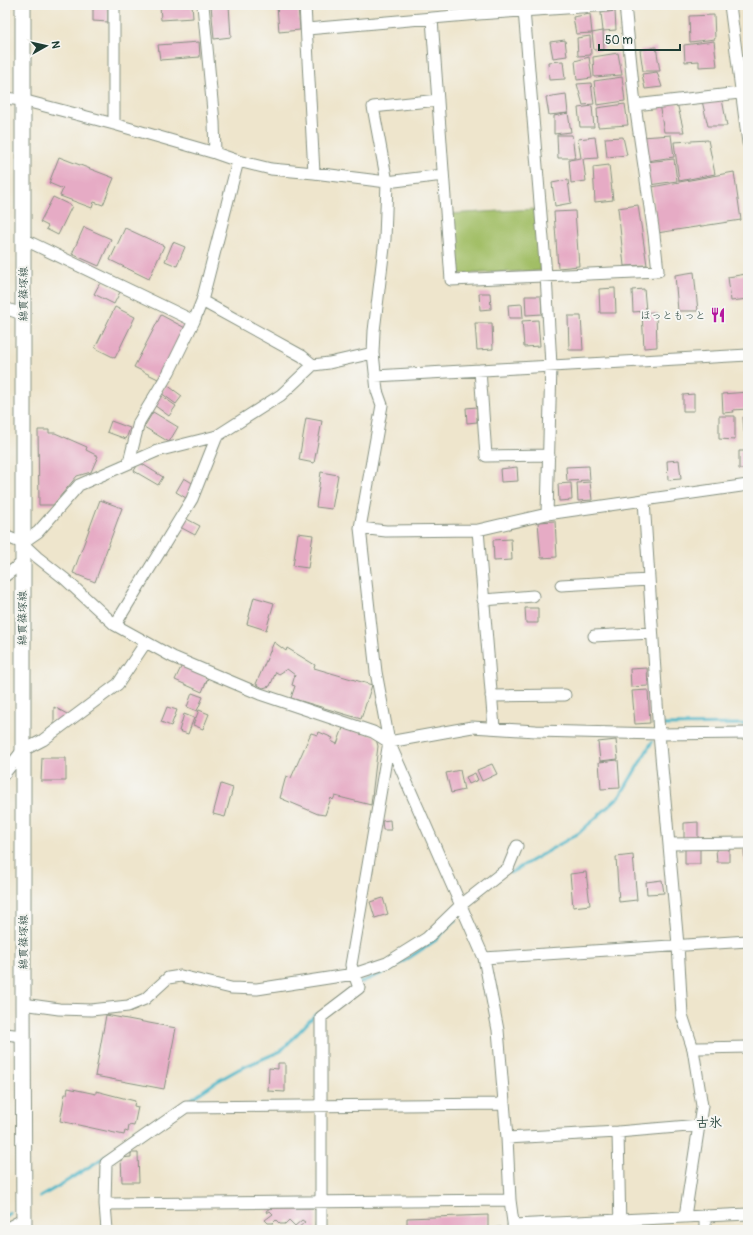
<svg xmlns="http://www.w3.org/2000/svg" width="753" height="1235" font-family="Pangolin,'Klee One',sans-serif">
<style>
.green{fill:#a1be65;stroke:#607e4c}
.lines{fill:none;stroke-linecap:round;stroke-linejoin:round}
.stream{stroke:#4ab5c8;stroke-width:3}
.building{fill:#e6abc5}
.minor-casing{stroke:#869180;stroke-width:13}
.major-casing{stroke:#869180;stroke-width:17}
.minor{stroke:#fff;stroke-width:11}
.major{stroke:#fff;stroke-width:15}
.labels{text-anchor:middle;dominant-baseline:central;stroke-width:4;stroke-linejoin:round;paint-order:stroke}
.street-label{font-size:11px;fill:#1f3d34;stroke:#f6f6f2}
.poi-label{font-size:11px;fill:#1f3d34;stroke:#f6f6f2;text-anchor:end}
.quarter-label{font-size:13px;font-weight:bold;fill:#1f3d34;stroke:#f6f6f2}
</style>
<rect width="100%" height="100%" fill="#f6f6f2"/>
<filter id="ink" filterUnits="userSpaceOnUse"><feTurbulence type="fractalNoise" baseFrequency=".025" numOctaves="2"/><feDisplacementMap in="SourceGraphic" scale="8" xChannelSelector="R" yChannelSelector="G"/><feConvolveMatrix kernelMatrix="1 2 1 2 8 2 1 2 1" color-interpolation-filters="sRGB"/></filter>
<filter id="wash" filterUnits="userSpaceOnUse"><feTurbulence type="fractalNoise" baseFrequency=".012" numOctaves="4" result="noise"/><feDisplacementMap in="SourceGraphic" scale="16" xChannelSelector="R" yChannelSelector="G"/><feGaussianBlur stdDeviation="0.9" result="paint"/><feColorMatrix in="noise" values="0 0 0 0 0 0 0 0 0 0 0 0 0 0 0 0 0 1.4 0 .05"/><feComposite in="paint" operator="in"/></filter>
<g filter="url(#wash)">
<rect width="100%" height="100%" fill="#eee5cc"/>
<!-- green -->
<path class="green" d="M535 209 541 271 453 274 449 214Z"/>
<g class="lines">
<!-- stream -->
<path class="stream" d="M662 725 748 724
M510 873 579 833 620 796 652 742
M359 983 392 969 436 940 455 920
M185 1103 216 1082 239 1069 281 1051 315 1015 320 1014
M40 1197 67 1181 117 1149
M5 1217 10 1213"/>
</g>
<g id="blocks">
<!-- building -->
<path class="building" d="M93 5H108V22L93 21Z
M160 5H192L193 18 161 20Z
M211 5H229L231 37 214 39Z
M277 5H298L300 30 279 32Z
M615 11 616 30 603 31 604 50H594L592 33 603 31 601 13Z
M590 14 592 33 576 34 573 17Z
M714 15 715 39 690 42 689 16Z
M590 36 591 55 578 56 577 38Z
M565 40 567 56 553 58 550 42Z
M714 41 717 66 699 67V61L685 62 684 45Z
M199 42 200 57 160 60 158 45Z
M656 47 660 71H643L640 50Z
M618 53 622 75 594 77 593 57Z
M589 57 592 78 577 80 575 61Z
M563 61 565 79 549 80 548 62Z
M657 72 662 87 645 89 642 74Z
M622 77 625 101 597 105 594 81Z
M591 83 594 104 583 105 577 84Z
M566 94 568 113 549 115 546 97Z
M722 99 727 126H708L702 101Z
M677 103 684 132H664L659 104Z
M625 104 628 125 598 127 597 108Z
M592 106 594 127H580L578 108Z
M568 113 571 132 554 134V116Z
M557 135H572L575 158H558Z
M671 135 674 157 646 161 642 137Z
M595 137 598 158 583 159 586 181 571 183 569 160 581 158 578 139Z
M623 137 627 155 607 157 605 138Z
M708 140 715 174 679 181 674 142Z
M59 157 114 178 103 205 94 202 92 208 60 196 63 189 49 183Z
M674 159 677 181 649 185 646 162Z
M609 165 613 200 595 202 593 167Z
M734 172 741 220 657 233 652 187Z
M568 180 571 203 555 206 552 183Z
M53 197 72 206 58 235 46 229 48 226 40 222Z
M638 205 647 265 624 266 618 208Z
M575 211 579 266 558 268 554 212Z
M84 227 111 239 99 266 72 254Z
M125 228 164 246 149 279 110 260Z
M173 242 185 247 177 266 165 261Z
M694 272 698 311H678L675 275Z
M746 274 748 299 731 301 728 277Z
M101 281 120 292 114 304 94 294Z
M615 288 616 313H600L599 289Z
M644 289 646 311 633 312 632 290Z
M479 293H490L491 309 480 310Z
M525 296H541L542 314 526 315Z
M522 304 523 318H509L508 305Z
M115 307 135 317 115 358 95 348Z
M656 312 657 347 644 348 642 313Z
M161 315 187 329 160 380 134 367Z
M568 316H581L583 350H569Z
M538 320 540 346 524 347 522 321Z
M475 323H492L493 349 477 350Z
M167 385 182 396 176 404 161 393Z
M748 392V409L733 410 734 412 723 413 722 394Z
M694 394V411H683V395Z
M160 395 176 406 169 416 154 405Z
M477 407V422L467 423 466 408Z
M153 412 178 427 169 442 144 427Z
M719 416H735V440L719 439Z
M743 417H748V432H744Z
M306 418 322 421 314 463 299 460Z
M111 421 130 428 126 439 107 432Z
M38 430H49V433H55L87 447 86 450 98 456 91 472 77 476 53 505H39Z
M739 451H748V469H739Z
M679 460 681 479 668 480 667 461Z
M139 462 163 477 158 485 134 471Z
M589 466 590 480 567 481 566 467Z
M517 467 518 481 501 482 500 469Z
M321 472 338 475 332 509 316 507Z
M184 478 194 484 186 498 176 492Z
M590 482 592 500 578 501 577 483Z
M571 483 572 500 559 501 558 484Z
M100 500 122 508 95 582 73 573Z
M185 518 200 526 195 535 180 527Z
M555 521 557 557 541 558 538 522Z
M298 533 313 535 308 568 293 566Z
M511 539 512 560 494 561 493 540Z
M254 597 274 603 266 630 247 624Z
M525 608H538V623H526Z
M274 642 286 651 287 648 315 665 314 668 372 685 361 719 291 698 295 686 292 685 295 675 287 669 279 674 276 672 270 686 263 688 256 684Z
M5 660H8V687H5Z
M182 665 208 678 202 692 175 680Z
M647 668 648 686 631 687 630 669Z
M648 690 650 723 635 724 632 691Z
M192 693 203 697 197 711 187 707Z
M54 707 69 715 54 726Z
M167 707 177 710 171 726 161 722Z
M199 710 209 714 203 729 193 725Z
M184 714 194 718 188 734 179 731Z
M343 728 375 736 378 746 371 805 335 796 333 800 331 798 325 815 318 814 280 798 286 776 291 778 311 733 318 735 319 732 333 738 331 741 337 744Z
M616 740 618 759 600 761 598 742Z
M42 758H66V781H41Z
M618 760 620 788 601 789 599 762Z
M492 764 497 774 482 781 477 770Z
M460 770 464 790 451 793 446 773Z
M475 773 478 780 469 784 466 777Z
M221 784 233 788 225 817 213 814Z
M390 820 391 830H383L382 821Z
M698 822V839H684V823Z
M685 847H700V864H685Z
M729 848V862H717L716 849Z
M744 849H748V864H745Z
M633 855 637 900 619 902 616 857Z
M586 872 590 905 573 907 570 874Z
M662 880 664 893 647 894 646 882Z
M383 898 388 914 375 918 370 902Z
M106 1015 176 1028 164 1089 95 1076Z
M278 1063H285V1092L268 1091 269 1068 278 1069Z
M68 1088 96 1094V1091L135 1101 134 1106 138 1107 134 1126 129 1125 128 1132 125 1131 124 1135 60 1121 65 1094H67Z
M131 1153H138L139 1182H122L121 1158 131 1157Z
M270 1208H313L316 1211 315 1230H296L305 1222 302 1220 295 1226 289 1220 285 1224H280L276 1220 273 1223H268L265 1220 273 1214 270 1211 267 1213 266 1211Z
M488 1215V1228L501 1227V1230H407V1218Z"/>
</g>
</g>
<g filter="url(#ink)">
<use href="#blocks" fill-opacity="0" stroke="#869180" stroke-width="1"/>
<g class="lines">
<!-- minor casing -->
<g class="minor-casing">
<path id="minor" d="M203 5 214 122 215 153
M305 5 314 173
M730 5 748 143
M524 10 546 275 551 365 547 514
M432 19 451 280 658 271 654 235 635 105 625 5
M307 29 478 14 611 5
M5 98 22 100 114 124 215 153 238 161 271 169 314 173 387 182 443 175
M438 100 373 107 387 182 385 239 374 331 373 353 377 391 382 405 360 528 376 672 389 742 484 958 498 1030 507 1138 510 1200 514 1230
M635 105 748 92
M114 124V5
M23 239 194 321
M202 301 302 356 313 365
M5 308 24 315
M480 370 486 456 549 455
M375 376 748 355
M129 462 139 422 169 372 194 321 202 301 238 161
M644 500 659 734 678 945 682 1015 693 1049 702 1106 685 1216
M360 528 386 531 478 530 547 514 748 485
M478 530 494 728
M5 536 22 543 37 557 65 579 115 625 173 657 260 694 373 732 389 742 472 727 536 731 659 734 748 733
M22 543 38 532 79 485 157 451 217 436 281 395 313 365 329 363 373 353
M5 576 22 563
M561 585 649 580
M483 600 533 596
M115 625 192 499 217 436
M594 636 652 633
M491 696 565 695
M5 773 22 751 43 740 118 684 146 642
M669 844 748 843
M484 958 748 941
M23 1004 59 1009 91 1010 128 1006 145 999 168 978 181 976 231 988 257 989 354 974 387 963 427 938 461 905 508 868 517 846
M5 1034 23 1036
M693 1049 699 1048 748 1047
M618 1132 620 1230
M507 1138 618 1132 700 1125
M105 1204 510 1200
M705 1215V1230
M513 1225 748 1214
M5 1229 24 1219
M107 1230 105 1204 106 1163 186 1107 504 1104
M321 1230V1017L359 988 351 965 389 742"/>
</g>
<!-- major casing -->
<g class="major-casing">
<path id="major" d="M23 5V1004L24 1230"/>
</g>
<!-- minor -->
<use href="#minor" class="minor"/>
<!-- major -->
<use href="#major" class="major"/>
</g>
</g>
<!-- icons -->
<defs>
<g id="restaurant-bare" transform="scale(1.2)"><path d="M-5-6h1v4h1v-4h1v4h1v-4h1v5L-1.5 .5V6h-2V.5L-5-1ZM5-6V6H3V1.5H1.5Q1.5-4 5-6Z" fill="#b5179e" stroke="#f6f6f2" stroke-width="2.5" paint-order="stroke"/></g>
</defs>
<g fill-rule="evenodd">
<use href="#restaurant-bare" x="718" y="315"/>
</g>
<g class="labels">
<!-- street labels -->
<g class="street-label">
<text transform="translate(23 294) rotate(-90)">綿貫篠塚線</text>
<text transform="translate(22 618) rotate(-90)">綿貫篠塚線</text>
<text transform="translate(23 942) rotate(-90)">綿貫篠塚線</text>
</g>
<!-- poi labels -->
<g class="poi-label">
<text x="706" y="315">ほっともっと</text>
</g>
<!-- quarter labels -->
<g class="quarter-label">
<text x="709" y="1123">古氷</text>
</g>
</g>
<!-- margin -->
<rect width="753" height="1235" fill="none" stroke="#f6f6f2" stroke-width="20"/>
<!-- north arrow -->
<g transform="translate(46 46) rotate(82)" stroke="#f6f6f2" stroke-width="3" paint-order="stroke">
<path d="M0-3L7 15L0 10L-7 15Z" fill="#1f3d34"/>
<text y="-6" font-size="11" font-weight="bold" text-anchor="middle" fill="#1f3d34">N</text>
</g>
<!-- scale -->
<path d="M599 44v6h81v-6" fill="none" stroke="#1f3d34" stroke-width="2"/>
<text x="605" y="44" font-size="12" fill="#1f3d34" stroke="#f6f6f2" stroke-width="3" paint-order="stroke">50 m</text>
</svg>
